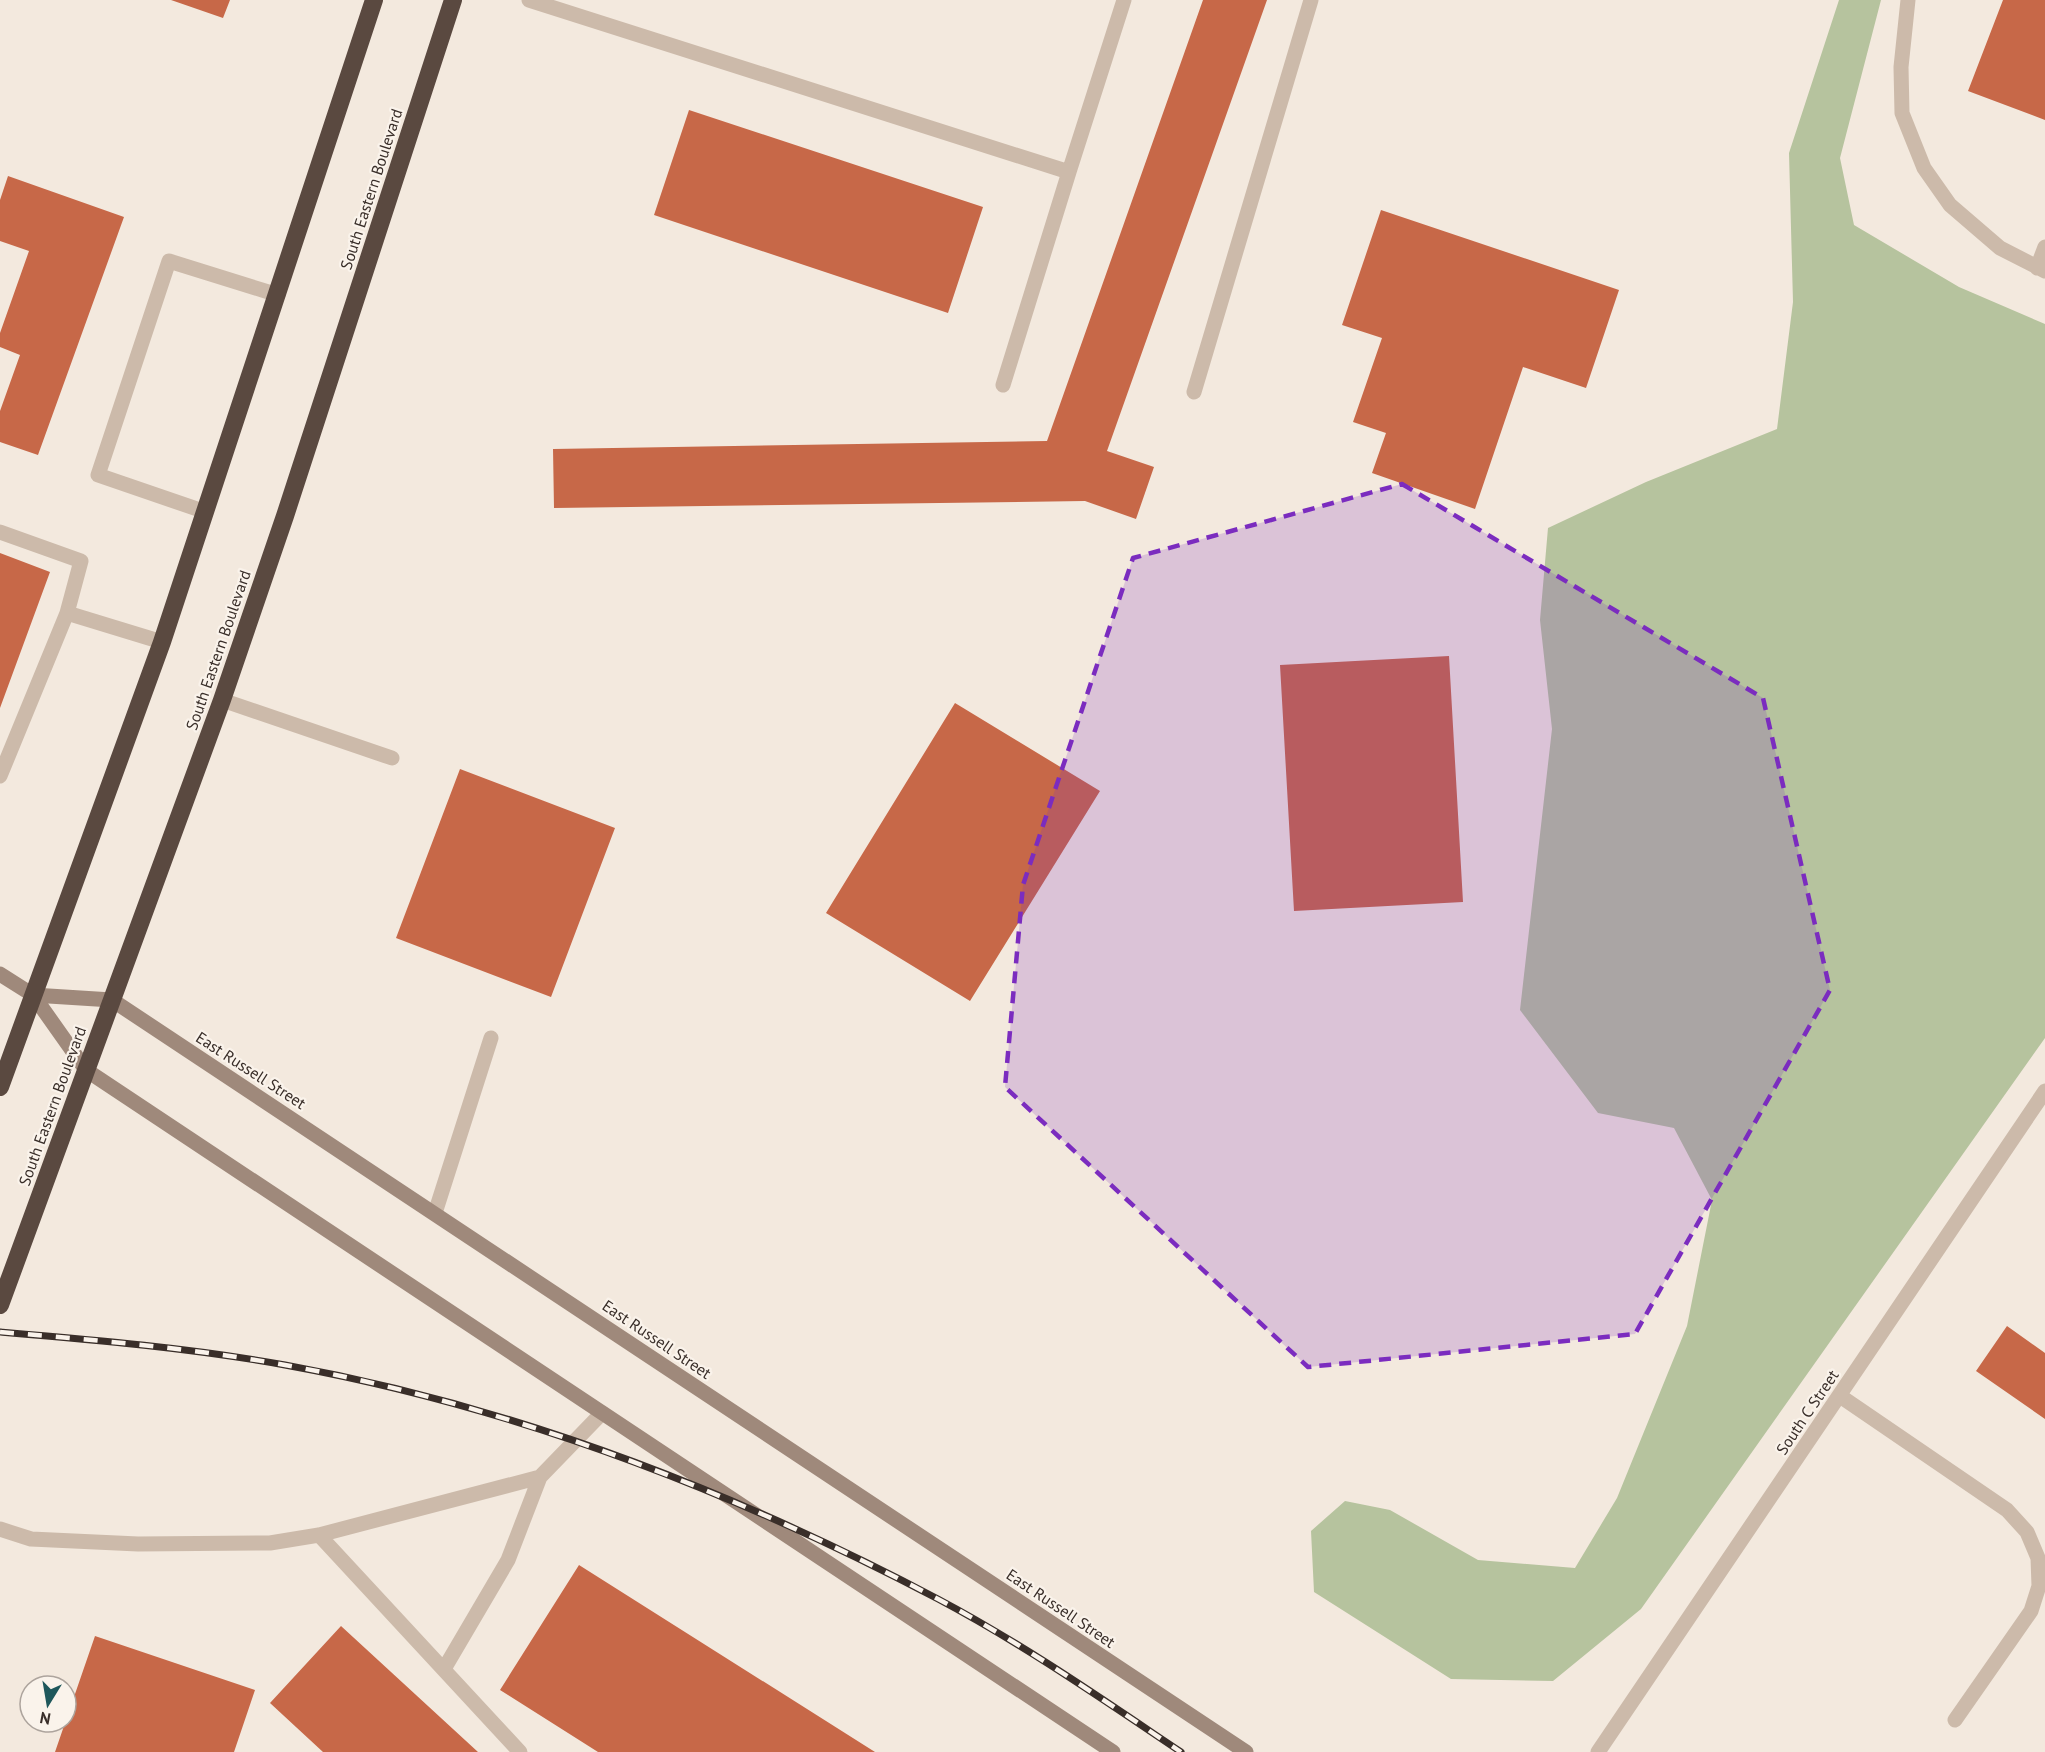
<svg xmlns="http://www.w3.org/2000/svg" width="2045" height="1752" font-family="'PT Sans',sans-serif">
<style>
.green{fill:#b6c39e}
.building{fill:#c76848}
.lines{fill:none;stroke-linecap:round;stroke-linejoin:round}
.lane{stroke:#ccbaaa;stroke-width:15}
.street{stroke:#ccbaaa;stroke-width:15}
.secondary{stroke:#9f897b;stroke-width:15}
.highway{stroke:#5a4940;stroke-width:18}
.rail-casing{stroke:#392e29;stroke-width:7}
.rail{stroke:#faf3eb;stroke-width:4.5;stroke-dasharray:14;stroke-linecap:butt}
.marked{fill:#7b2cbf;fill-opacity:0.2;stroke:#7b2cbf;stroke-width:4.5;stroke-dasharray:12 8;stroke-linejoin:round}
.labels{text-anchor:middle;dominant-baseline:central;stroke-width:4.5;stroke-linejoin:round;paint-order:stroke}
.street-label{font-size:16px;fill:#392e29;stroke:#faf3eb}
</style>
<rect width="100%" height="100%" fill="#f3e9de"/>
<!-- green -->
<path class="green" d="M1839 0H1881L1840 158 1854 225 1959 287 2045 324V1038L1641 1609 1553 1681 1451 1679 1314 1592 1311 1531 1345 1501 1390 1510 1478 1560 1575 1568 1617 1498 1687 1326 1712 1200 1674 1128 1598 1113 1520 1010 1552 729 1540 620 1548 528 1646 482 1777 429 1793 302 1789 153Z"/>
<!-- building -->
<path class="building" d="M171 0H230L223 18Z
M1203 0H1267L1107 451 1154 467 1136 519 1085 501 554 508 553 449 1047 441Z
M2003 0H2045V120L1968 91Z
M689 110 983 207 948 313 654 215Z
M8 176 124 217 38 455 0 442V411L20 355 0 347V333L29 251 0 241V200Z
M1381 210 1619 290 1586 388 1523 367 1475 509 1372 473 1386 433 1353 422 1382 338 1342 325Z
M0 553 50 572 0 708Z
M1449 656 1463 902 1294 911 1280 665Z
M955 703 1100 791 970 1001 826 913Z
M460 769 615 828 551 997 396 938Z
M2007 1326 2045 1353V1419L1976 1371Z
M579 1565 875 1752H598L500 1690Z
M341 1626 478 1752H323L270 1703Z
M95 1636 255 1690 234 1752H55Z"/>
<g class="lines">
<!-- lane -->
<path class="lane" d="M529 0 1069 172 1124 0
M1908 0 1901 67 1902 113 1924 168 1950 205 2000 248 2045 271
M2037 268 2045 247
M1003 385 1069 172
M1194 392 1311 0
M206 512 98 475 169 261 278 295
M0 532 81 561 67 613 0 776
M67 613 162 642
M222 700 392 758
M435 1213 491 1038
M1840 1396 2007 1510 2027 1532 2038 1558 2039 1586 2031 1611 1955 1720
M0 1529 31 1539 138 1544 270 1543 319 1535 540 1477 602 1413
M319 1535 520 1752
M444 1669 508 1560 540 1477"/>
<!-- street -->
<path class="street" d="M1598 1752 2045 1091"/>
<!-- secondary -->
<path class="secondary" d="M0 974 33 995 86 1070 1113 1752
M33 995 112 1000 1246 1752"/>
<!-- highway -->
<path class="highway" d="M0 1087 162 642 374 0
M0 1305 222 700 285 516 453 0"/>
<!-- rail casing -->
<g class="rail-casing">
<path id="rail" d="M0 1332C95 1340 191 1348 285 1365 512 1406 735 1492 938 1599 1023 1644 1102 1699 1181 1752"/>
</g>
<!-- rail -->
<use href="#rail" class="rail"/>
</g>
<!-- marked area -->
<path class="marked" d="M1402 484 1763 698 1830 990 1635 1334 1308 1367 1005 1087 1023 885 1133 558Z"/>
<g class="labels">
<!-- street labels -->
<g class="street-label">
<text transform="translate(371 189) rotate(-72)">South Eastern Boulevard</text>
<text transform="translate(218 650) rotate(-71)">South Eastern Boulevard</text>
<text transform="translate(251 1070) rotate(33)">East Russell Street</text>
<text transform="translate(52 1106) rotate(-70)">South Eastern Boulevard</text>
<text transform="translate(657 1339) rotate(34)">East Russell Street</text>
<text transform="translate(1807 1412) rotate(-56)">South C Street</text>
<text transform="translate(1061 1608) rotate(34)">East Russell Street</text>
</g>
</g>
<!-- north arrow -->
<g transform="translate(48 1704) rotate(191)"><circle r="28" fill="#faf3eb" stroke="#ada49d" stroke-width="1.5"/>
<path d="M0-4.5L10 22L0 15L-10 22Z" fill="#1e575b"/>
<text y="-9" font-size="16" font-weight="bold" text-anchor="middle" fill="#392e29">N</text>
</g>
</svg>
